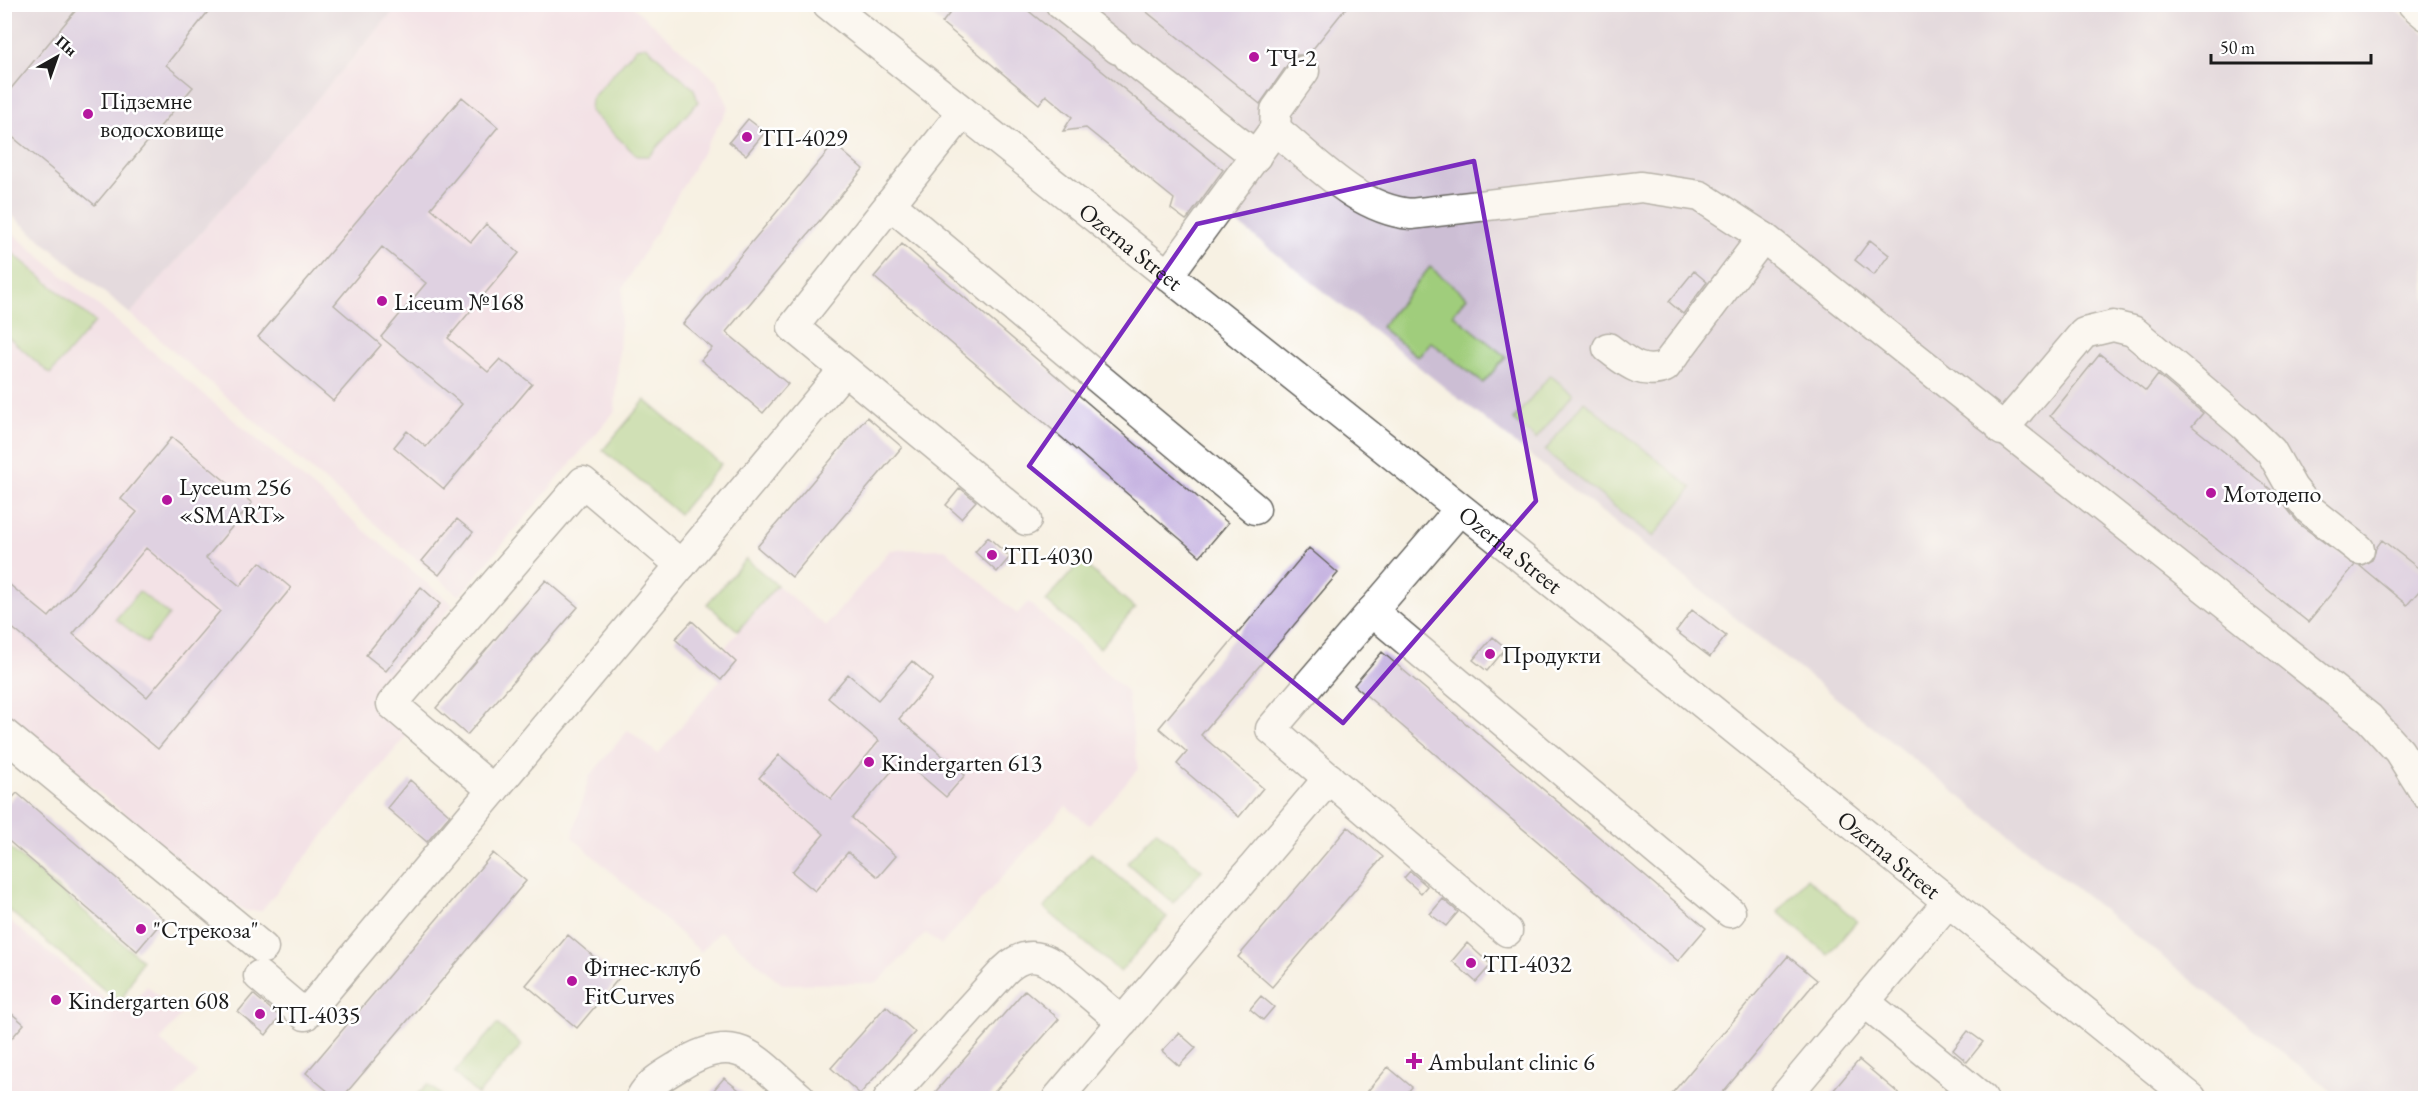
<svg xmlns="http://www.w3.org/2000/svg" width="2430" height="1103" font-family="'EB Garamond',serif">
<style>
.built{fill:#edd0e8}
.industrial{fill:#ccbed4}
.green{fill:#a0cd7b;stroke:#5e744c;stroke-width:1.5}
.building{fill:#c0abde;fill-rule:evenodd}
.lines{fill:none;stroke-linecap:round;stroke-linejoin:round}
.minor-casing{stroke:#696762;stroke-width:33}
.minor{stroke:#fff;stroke-width:30}
.marked{fill:none;stroke:#7b2cbf;stroke-width:4.5;stroke-linejoin:round}
.poi-dot{fill:#b5179e;stroke:#fff;stroke-width:2}
.labels{text-anchor:middle;dominant-baseline:central;stroke-width:5;stroke-linejoin:round;paint-order:stroke}
.poi-label{font-size:24px;fill:#1c1c1c;stroke:#fff;text-anchor:start}
.street-label{font-size:24px;fill:#1c1c1c;stroke:#fff}
</style>
<rect width="100%" height="100%" fill="#fff"/>
<filter id="ink" filterUnits="userSpaceOnUse"><feTurbulence type="fractalNoise" baseFrequency=".0167" numOctaves="2"/><feDisplacementMap in="SourceGraphic" scale="12" xChannelSelector="R" yChannelSelector="G"/><feConvolveMatrix kernelMatrix="1 2 1 2 8 2 1 2 1" color-interpolation-filters="sRGB"/></filter>
<filter id="wash" filterUnits="userSpaceOnUse"><feTurbulence type="fractalNoise" baseFrequency=".008" numOctaves="4" result="noise"/><feDisplacementMap in="SourceGraphic" scale="24" xChannelSelector="R" yChannelSelector="G"/><feGaussianBlur stdDeviation="1.35" result="paint"/><feColorMatrix in="noise" values="0 0 0 0 0 0 0 0 0 0 0 0 0 0 0 0 0 1.4 0 .05"/><feComposite in="paint" operator="in"/></filter>
<g filter="url(#wash)">
<rect width="100%" height="100%" fill="#f7f1e3"/>
<!-- built -->
<path class="built" d="M399 5H631L717 81 729 107 623 288 615 411 459 596 130 314Z
M4 226 453 605 375 698 412 729 261 911H247L234 905 5 714Z
M945 549 1017 614 1028 602 1127 691 1138 769 1089 825 1066 806 941 945 926 933 877 983 782 984 720 931 701 952 572 837 589 777 628 730 658 754 720 680 707 669 777 585 826 626 890 550Z
M4 916 123 1014 147 986 181 1015 160 1041 197 1072 175 1098H5Z"/>
<!-- industrial -->
<path class="industrial" d="M4 5H399L130 314 5 210Z
M919 5H2389L2426 34 2425 1098H2340L1216 206 1196 212 1186 220 1174 199 1086 129 1074 130 1066 125 1072 116 1046 95 1039 104 973 50 977 39 968 32 960 39Z"/>
<!-- green -->
<path class="green" d="M646 46 694 89 698 102 649 156H637L590 111 591 99 636 48Z
M4 246 95 322 50 374 5 334Z
M1430 267 1467 297 1453 314 1506 357 1483 383 1431 342 1418 357 1381 327Z
M1550 375 1573 394 1536 439 1513 420Z
M645 400 721 464 679 514 603 450Z
M1584 401 1692 488 1653 537 1545 451Z
M746 559 777 585 738 631 707 604Z
M1081 561 1135 608 1100 648 1046 601Z
M139 591 169 615 146 643 116 619Z
M1156 830 1202 870 1173 903 1127 863Z
M4 843 142 960 120 1003 5 907Z
M1091 853 1167 917 1120 972 1044 908Z
M1807 878 1857 921 1828 955 1778 912Z
M497 1024 522 1045 478 1095 454 1073Z
M427 1084 445 1098H415Z"/>
<g id="blocks">
<!-- building -->
<path class="building" d="M81 4H214L166 65 193 87 95 205 4 130V97Z
M957 4H1020L1223 170 1188 218 1186 220 1171 209 1174 199 1086 128 1063 131 1072 117 1046 95 1039 104 942 23Z
M1137 4H1349L1308 55H1297L1290 61 1260 104Z
M462 97 498 127 431 208 471 242 486 224 519 253 448 338 488 372 500 359 532 384 444 489 394 447 407 431 426 447 462 404 381 337 426 283 382 247 334 305 381 345 333 401 258 337Z
M748 119 765 132 746 155 729 142Z
M834 144 863 169 726 332 788 384 763 413 701 360 712 348 683 324Z
M1870 240 1889 255 1874 275 1855 260Z
M902 244 1228 523 1200 556 874 277Z
M1694 271 1707 282 1683 314 1669 302Z
M2100 354 2146 391 2158 375 2203 413 2192 426 2275 493 2299 524 2355 565 2308 622 2050 416Z
M867 417 902 447 792 577 757 547Z
M172 437 252 503 206 558 240 586 260 562 291 588 158 749 4 621V580L49 617 137 512 121 499ZM146 548 220 611 147 697 73 634Z
M960 488 976 501 961 518 946 505Z
M457 519 473 532 439 575 422 561Z
M988 537 1010 557 997 572 975 552Z
M2382 540 2426 574V583L2407 605 2360 566 2372 560 2376 548Z
M1309 548 1338 573 1201 735 1263 788 1239 817 1177 764 1187 752 1159 728Z
M546 580 578 607 467 735 436 708Z
M421 587 440 604 386 671 366 655Z
M1692 610 1726 636 1710 657 1676 631Z
M692 621 736 662 721 680 675 639Z
M1493 637 1506 648 1487 671 1473 660Z
M1382 652 1706 928 1678 961 1354 685Z
M912 661 933 679 899 719 965 775 946 797 902 759 852 818 896 856 878 877 848 852 815 891 792 872 824 834 759 778 779 755 831 799 879 741 828 698 848 674 878 700Z
M410 780 450 815 427 842 387 808Z
M17 793 164 919 137 951 4 837V807Z
M1348 827 1383 857 1272 987 1238 957Z
M493 853 526 881 342 1098H336L306 1073Z
M1410 871 1427 886 1421 893 1404 878Z
M1443 899 1458 912 1446 926 1430 914Z
M568 935 619 978 577 1028 526 985Z
M1467 943 1491 965 1476 982 1452 961Z
M1788 956 1817 980 1718 1098H1668Z
M1025 990 1059 1019 1030 1052 989 1098H930Z
M253 994 280 1017 266 1035 238 1012Z
M1261 996 1274 1007 1263 1020 1250 1009Z
M886 1006 915 1032 860 1094 831 1068Z
M4 1007 24 1024 4 1047Z
M1968 1031 1983 1042 1967 1062 1953 1050Z
M1179 1033 1196 1048 1179 1066 1162 1051Z
M1859 1060 1904 1098H1827Z
M1388 1067 1412 1087 1403 1098H1362Z
M724 1078 749 1098H707Z"/>
</g>
</g>
<g filter="url(#ink)">
<use href="#blocks" fill-opacity="0" stroke="#696762" stroke-width="1.5"/>
<g class="lines">
<!-- minor casing -->
<g class="minor-casing">
<g id="minor">
<path id="s1" d="M828 4 1625 640 2191 1098"/>
<path d="M1061 4 1118 49"/>
<path d="M2413 4 2426 15"/>
<path d="M1129 57 1256 156"/>
<path d="M963 112 793 327 1026 520"/>
<path d="M1275 129C1316 162 1357 209 1411 214L1641 187 1700 196 1763 237 2369 718 2399 751 2426 794"/>
<path d="M890 204 1255 509"/>
<path d="M1168 275 1275 129 1276 110 1304 71"/>
<path d="M1608 348C1627 362 1641 376 1665 367L1763 237"/>
<path d="M2002 430 2084 333 2113 326 2133 331 2244 425 2271 451 2292 488 2310 510 2359 549"/>
<path d="M1460 509 1271 729 1507 931"/>
<path d="M1372 611 1730 912"/>
<path d="M4 734 263 948"/>
<path d="M493 790 392 704 583 482 681 565"/>
<path d="M259 976 305 1015 844 370"/>
<path d="M1865 1002 1982 1098"/>
<path d="M641 1098C649 1083 664 1075 679 1066 739 1028 755 1060 800 1098"/>
<path d="M889 1098 1004 971C1033 942 1054 964 1079 985 1094 997 1108 1010 1123 1022"/>
<path d="M1058 1098 1329 778"/>
<path d="M1784 1098 1948 902"/>
</g>
</g>
<!-- minor -->
<use href="#minor" class="minor"/>
</g>
</g>
<!-- marked area -->
<path d="M0 0H2430V1103H0ZM1474 161 1536 501 1343 723 1029 466 1197 224Z" fill="#f7f1e3" fill-opacity=".55" fill-rule="evenodd"/>
<path class="marked" d="M1474 161 1536 501 1343 723 1029 466 1197 224Z"/>
<!-- markers -->
<g class="poi-dot">
<circle cx="1254" cy="57" r="6"/>
<circle cx="88" cy="114" r="6"/>
<circle cx="747" cy="137" r="6"/>
<circle cx="382" cy="301" r="6"/>
<circle cx="2211" cy="493" r="6"/>
<circle cx="167" cy="500" r="6"/>
<circle cx="992" cy="555" r="6"/>
<circle cx="1490" cy="654" r="6"/>
<circle cx="869" cy="762" r="6"/>
<circle cx="141" cy="929" r="6"/>
<circle cx="1471" cy="963" r="6"/>
<circle cx="572" cy="981" r="6"/>
<circle cx="56" cy="1000" r="6"/>
<circle cx="260" cy="1014" r="6"/>
<path d="M1411 1052h6v6h6v6h-6v6h-6v-6h-6v-6h6z"/>
</g>
<g class="labels">
<!-- poi labels -->
<g class="poi-label">
<text x="1266" y="57">ТЧ-2</text>
<text x="100" y="100">Підземне<tspan x="100" dy="28">водосховище</tspan></text>
<text x="759" y="137">ТП-4029</text>
<text x="394" y="301">Liceum №168</text>
<text x="179" y="486">Lyceum 256<tspan x="179" dy="28">«SMART»</tspan></text>
<text x="2223" y="493">Мотодепо</text>
<text x="1004" y="555">ТП-4030</text>
<text x="1502" y="654">Продукти</text>
<text x="881" y="762">Kindergarten 613</text>
<text x="153" y="929">"Стрекоза"</text>
<text x="1483" y="963">ТП-4032</text>
<text x="584" y="967">Фітнес-клуб<tspan x="584" dy="28">FitCurves</tspan></text>
<text x="68" y="1000">Kindergarten 608</text>
<text x="272" y="1014">ТП-4035</text>
<text x="1428" y="1061">Ambulant clinic 6</text>
</g>
<!-- street labels -->
<g class="street-label">
<text stroke="none"><textPath href="#s1" startOffset="388">Ozerna Street</textPath></text>
<text stroke="none"><textPath href="#s1" startOffset="874">Ozerna Street</textPath></text>
<text stroke="none"><textPath href="#s1" startOffset="1360">Ozerna Street</textPath></text>
</g>
</g>
<!-- margin -->
<rect width="2430" height="1103" fill="none" stroke="#fff" stroke-width="24"/>
<!-- north arrow -->
<g transform="translate(57 57) rotate(40)" stroke="#ffffff" stroke-width="4.5" paint-order="stroke">
<path d="M0-4.5L10 22L0 15L-10 22Z" fill="#1c1c1c"/>
<text y="-9" font-size="16" font-weight="bold" text-anchor="middle" fill="#1c1c1c">Пн</text>
</g>
<!-- scale -->
<path d="M2211 54v9h160v-9" fill="none" stroke="#1c1c1c" stroke-width="3"/>
<text x="2220" y="54" font-size="18" fill="#1c1c1c" stroke="#ffffff" stroke-width="4.5" paint-order="stroke">50 m</text>
</svg>
